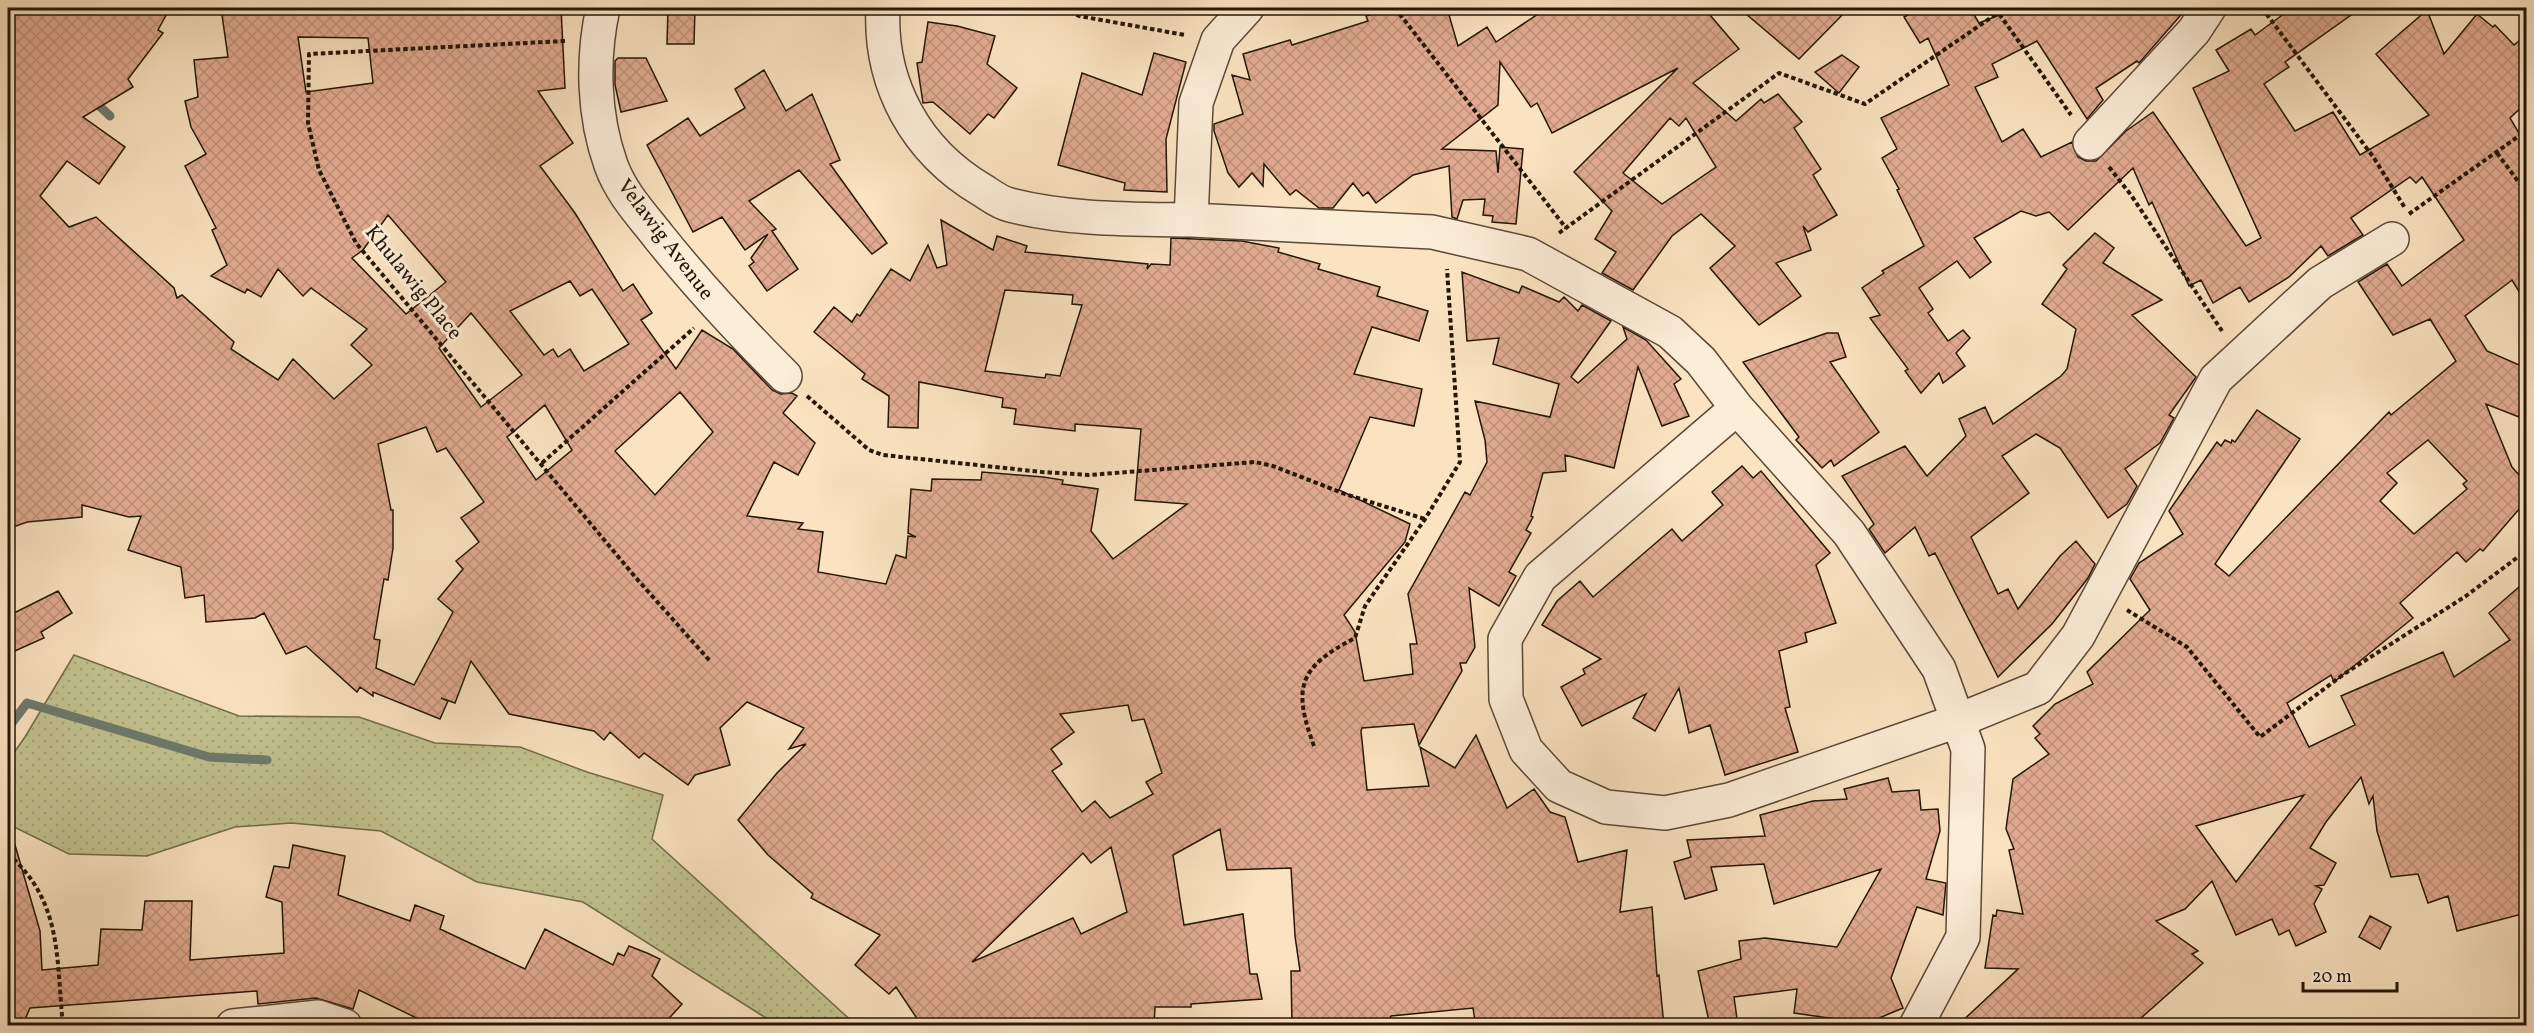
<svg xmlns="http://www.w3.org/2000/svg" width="2534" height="1033" font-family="Vollkorn,serif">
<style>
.grass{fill:url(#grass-dots);stroke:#736c4c;stroke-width:1.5}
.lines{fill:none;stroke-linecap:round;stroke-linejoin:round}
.stream{stroke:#6e7b6d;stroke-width:9}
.building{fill:url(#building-cross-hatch);stroke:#241608;stroke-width:1.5;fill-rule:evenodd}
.minor-casing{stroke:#5a4936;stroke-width:36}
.path{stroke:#241608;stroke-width:4;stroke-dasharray:4.5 3;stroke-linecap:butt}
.minor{stroke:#fcedd7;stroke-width:33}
.labels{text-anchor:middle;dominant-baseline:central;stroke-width:6;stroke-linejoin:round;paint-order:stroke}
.street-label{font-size:21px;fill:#241608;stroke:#fcedd7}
</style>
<defs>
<pattern id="grass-dots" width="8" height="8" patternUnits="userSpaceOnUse" patternTransform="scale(1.5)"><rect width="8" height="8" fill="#c2c390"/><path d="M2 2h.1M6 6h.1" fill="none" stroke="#a7a77b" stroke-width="1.8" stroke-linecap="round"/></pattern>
<pattern id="building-cross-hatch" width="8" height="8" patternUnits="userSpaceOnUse" patternTransform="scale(1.5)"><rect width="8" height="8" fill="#e1ab91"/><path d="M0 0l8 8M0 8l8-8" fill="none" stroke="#c1927c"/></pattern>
</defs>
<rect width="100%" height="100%" fill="#fbe3c1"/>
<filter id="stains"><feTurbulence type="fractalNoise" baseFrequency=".00333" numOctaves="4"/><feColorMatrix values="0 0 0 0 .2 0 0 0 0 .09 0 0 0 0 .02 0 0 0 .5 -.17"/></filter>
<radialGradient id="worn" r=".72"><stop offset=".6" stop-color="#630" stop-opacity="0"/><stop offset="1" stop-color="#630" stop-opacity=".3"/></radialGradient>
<!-- grass -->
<path class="grass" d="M74 655 239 716 359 717 435 743 520 747 587 772 663 795 652 839 856 1025H777L583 902 477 882 381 831 291 823 235 827 147 856 69 854 8 824V761L25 737Z"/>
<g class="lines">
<!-- stream -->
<path class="stream" d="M91 98 110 116
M8 728 27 703 209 757 267 760"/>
</g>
<!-- building -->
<path class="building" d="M8 8H170L158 30 163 33 128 79 133 87 83 117 125 147 99 184 67 161 40 196 69 227 96 217 174 288 177 298 182 295 234 342 231 349 278 380 293 359 334 399 372 365 351 345 367 329 311 288 303 296 278 269 261 297 247 289 245 293 211 276 227 265 212 230 216 228 185 166 206 154 191 127 185 101 198 97 194 60 228 57 221 8H561L565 88 538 91 573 143 540 166 575 213 623 291 633 284 652 313 641 320 676 369 702 330 733 349 772 390 781 394 792 393 797 396 783 413 815 443 798 475 774 462 747 516 803 523 798 529 823 532 818 572 886 584 896 555 906 558 908 536 916 537 908 533 911 489 931 491 932 479 981 480 982 472 1043 477 1063 480 1062 484 1098 489 1091 531 1113 559 1187 504 1135 500 1141 429 1075 424V431L1014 424 1016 409 1002 407 1003 398 919 382 918 428 888 427 889 396 862 379 865 374 814 332 834 307 852 322 857 314 860 316 891 269 910 281 928 245 937 268 947 265 941 220 993 250 997 236 1027 246 1025 252 1148 264 1147 269 1151 264 1170 265 1171 238 1242 241 1279 248 1278 252 1320 264 1318 269 1380 287 1377 296 1428 311 1419 341 1372 327 1354 374 1422 389 1414 426 1370 417 1339 490 1410 524 1405 542 1344 615 1355 632 1364 681 1413 674 1410 644H1417L1408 594 1465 492 1470 495 1487 462 1485 440 1475 401 1550 417 1559 384 1493 364 1499 338 1467 341 1462 272 1519 293 1522 286 1559 302 1564 297 1578 311 1582 305 1611 321 1571 377 1578 383 1627 339 1623 327 1646 340 1681 379 1674 384 1689 416 1662 426 1638 367 1614 468 1565 455 1566 471 1543 473 1531 516 1533 517 1526 530 1531 533 1509 572 1516 576 1499 606 1469 588 1475 647 1466 663H1460L1462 671 1419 745 1414 724 1362 728 1361 731 1367 790 1429 786 1420 747 1455 768 1476 735 1507 808 1534 789 1550 812 1565 817 1578 862 1627 850 1620 912 1652 907 1657 976 1659 975 1664 1026H1481L1480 1020 1475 1021 1473 1008 1391 1016 1386 1026H1292L1291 971H1300L1295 936 1291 868 1227 870 1220 829 1173 855 1184 925 1243 914 1250 974H1257L1262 999 1191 1004V1007H1155L1154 1026H922L896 987 889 994 855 965 880 935 811 898 813 894 768 855 738 820 777 773 806 744 789 749 804 728 747 702 720 728 730 765 695 775 688 785 644 753 639 758 610 732 604 740 594 731 509 714 471 661 455 703 441 698 448 701 440 719 373 692V696L360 687 357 692 306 646 286 654 264 613 255 618 206 622 204 595 185 598 181 567 128 550 141 516 129 517 82 505V517L27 522 8 529ZM298 37 368 38 373 83 306 92ZM388 215 446 282 406 314 352 258 363 250ZM570 281 580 296 592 289 629 344 584 371 570 349 558 357 553 349 544 355 510 311ZM1005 290 1073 295 1072 304 1082 305 1060 376 1046 374 1045 378 985 371ZM471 313 522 375 481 407 439 348ZM680 392 713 432 655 495 615 451ZM545 405 572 450 536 480 507 437ZM426 427 437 452 446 448 484 502 461 518 479 542 456 561 463 569 438 599 453 612 414 685 376 668 380 640 374 639 384 579 388 580 393 548V510H391L378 444ZM1128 705 1132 721 1144 719 1162 773 1146 782 1153 794 1110 818 1095 801 1082 812 1052 771 1062 764 1051 749 1074 732 1060 714ZM1111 847 1127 912 1081 934 1073 918 972 962 1083 853 1091 863Z
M668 8H695L694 44H667Z
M1390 8H1447L1458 46 1487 27 1496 42 1538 14V9L1704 8 1739 49 1693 83 1736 121 1761 99 1764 103 1778 94 1802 122 1794 128 1821 169 1813 175 1837 215 1808 232 1803 226 1811 250 1776 263 1801 296 1759 325 1710 268 1735 246 1701 214 1672 236 1633 290 1602 273 1616 252 1595 239 1612 211 1574 172 1678 68 1552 133 1537 103 1531 107 1500 62 1498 105 1442 149 1496 151 1498 173 1500 147 1523 149 1516 224 1492 222 1493 216 1483 215 1485 199 1463 200 1457 219 1452 217 1449 166 1413 175 1376 203 1368 192 1363 196 1353 183 1333 208H1319L1296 190 1290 195 1264 164 1263 186 1252 173 1239 187 1228 173 1214 131V124L1243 114 1232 75 1250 80 1243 54 1290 40 1292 45 1368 21 1366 16ZM1670 118 1679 126 1686 118 1716 167 1662 204 1623 173Z
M1739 8H1849L1799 59Z
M1920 8H1970L1979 23 2017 8H2187L2139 63 2137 61 2096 88 2103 100 2087 119 2037 41 1992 64 1998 77 1975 87 2002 142 2023 129 2041 157 2072 142 2078 157 2086 161H2096L2126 131 2153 112 2246 246 2261 238 2193 88 2229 71 2216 50 2251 29 2255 35 2292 8H2361L2285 62 2289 67 2264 84 2295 131 2333 112 2360 155 2429 115 2376 54 2427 10 2444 54 2477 14 2493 27 2495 25 2514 45 2526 35V103L2510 118 2526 145V303L2512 280 2465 316 2487 351 2526 368V397L2519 417 2486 404 2512 467 2526 483V501L2483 551 2480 549 2466 562 2457 552 2400 603 2413 618 2334 682 2331 675 2287 703 2309 747 2355 725 2341 696 2443 652 2454 677 2510 640 2489 613 2526 581V913L2457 931 2448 896 2428 903 2418 874 2391 877 2377 831 2373 796 2369 804 2361 777 2326 822 2310 848 2336 863 2324 885 2316 886 2322 889 2314 904 2326 932 2296 946 2289 930 2279 935 2272 919 2236 935 2212 881 2185 909 2156 921 2198 951 2192 954 2203 963 2132 1026H1957L2018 969 1985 968 1993 915 1996 916 1997 910 2023 914 2009 850 2014 849 2006 829 2013 779 2049 754 2035 738 2040 734 2033 726 2055 704 2093 684 2087 672 2150 610 2130 579 2139 563 2183 534 2169 511 2217 442 2221 446 2225 440 2231 443 2232 440 2235 442 2257 410 2300 439 2215 564 2229 576 2389 412 2391 415 2456 361 2430 319 2393 335 2358 282 2387 264 2402 286 2464 240 2422 177 2416 183 2410 177 2351 218 2363 235 2328 256 2321 246 2289 277 2249 302 2240 287 2213 303 2201 280 2189 286 2152 202 2149 205 2133 168 2068 230 2049 212 2036 216 2021 211 1974 238 1991 262 1970 278 1957 261 1919 288 1933 309 1928 313 1948 341 1963 330 1970 338 1956 353 1965 366 1943 383 1939 373 1921 393 1905 371 1908 369 1870 318 1880 315 1862 288 1884 273 1882 271 1924 246 1897 190 1899 189 1882 158 1897 149 1881 118 1949 85 1928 38 1920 43 1904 17ZM2428 440 2467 481 2463 484 2467 489 2414 534 2380 501 2397 483 2387 473ZM2304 795 2236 882 2196 826Z
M928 22 957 26 995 36 987 64 1017 88 994 118 988 114 970 134 933 102 923 103 917 63 922 62Z
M1154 53 1186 62 1166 139 1167 192 1124 190 1125 183 1058 165 1082 73 1142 95Z
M1842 55 1859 67 1839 93 1815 72Z
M618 58H646L667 101 621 112 615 85V61Z
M764 70 786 111 812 94 840 160 830 164 887 243 872 254 799 170 749 201 776 229 772 231 798 269 767 291 749 266 754 262 751 258 768 234 745 250 722 217 693 232 647 145 688 118 700 136 745 108 735 89Z
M2095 233 2114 248 2103 263 2162 300 2132 315 2196 377 2169 415 2174 418 2160 443 2125 469 2137 486 2127 504 2108 518 2060 448 2036 434 2002 456 2029 493 1971 537 1998 594 2008 589 2018 609 2060 556 2076 541 2095 564 2088 578 2052 624 1998 677 1935 553 1929 556 1915 527 1885 553 1869 529 1874 524 1842 476 1905 446 1927 476 1966 436 1959 419 1985 407 1993 424 2061 376 2067 369 2076 329 2042 304 2067 269 2063 265Z
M1827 333H1838L1846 357 1830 362 1879 432 1834 466 1831 460 1822 468 1796 440 1799 437 1743 362Z
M1742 466 1753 478 1761 471 1830 553 1816 565 1836 623 1805 633 1807 642 1779 651 1790 707 1785 708 1798 752 1725 775 1710 725 1689 733 1679 688 1655 731 1633 718 1646 694 1582 726 1561 687 1585 674 1583 669 1601 659 1542 625 1557 601 1580 581 1593 597 1672 529 1682 541 1723 505 1712 492Z
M58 591 72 613 41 632 44 638 8 654V616Z
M1888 778 1892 792 1919 790 1921 810 1938 809 1940 831 1926 879 1946 883 1943 915 1917 907 1891 978 1903 1008 1860 1026H1849L1850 1021 1794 1013 1797 989 1734 997 1738 1026H1710L1698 971 1741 959 1739 941 1765 938 1837 947 1881 869 1774 904 1764 864 1711 867 1717 890 1685 899 1674 862 1691 857 1687 840 1765 836 1760 815 1813 801 1847 799 1844 789Z
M15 845 40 931 42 970 98 965 101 929 142 930 145 901H192L190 960 284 953 282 902 266 897 274 866 289 868 293 845 345 856 338 895 410 921 415 905 444 916 440 929 525 969 545 929 613 965 618 953 624 956 629 946 647 953 660 959 652 976 682 1004 662 1026H433L359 990 353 1009 316 998 258 1004 257 991 30 1008 22 1026H8V847Z
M2370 916 2391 927 2380 949 2359 937Z"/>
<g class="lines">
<!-- minor casing -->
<g class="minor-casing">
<path id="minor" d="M603 8C592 58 593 115 611 165 621 193 641 214 659 237 700 288 739 330 785 376
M883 8C879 84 916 151 982 190 990 195 1000 203 1010 205 1069 220 1130 219 1191 220L1196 103 1218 40 1247 8
M2090 143 2194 31 2209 8
M1191 220 1432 232 1528 254 1670 332 1701 361 1737 408 1849 533 1939 669 1968 749 1963 937 1916 1026
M1737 408 1540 577 1505 639 1506 699 1526 750 1559 786 1606 807 1665 813 1729 800 1957 721 2038 688 2078 636 2216 379 2320 283 2392 239
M233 1026 318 1017 345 1026"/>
</g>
<!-- path -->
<path class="path" d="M1063 8 1079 16 1185 35
M1395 8 1566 228
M1995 8 2071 115
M2262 8 2374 158 2405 208
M565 41 309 54 308 123 319 170 356 243 636 578 710 661
M2497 153 2526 192
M2109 167 2131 195 2222 331
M2409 214 2526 131
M1559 233 1779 73 1865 104 2005 8
M807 396 869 450 883 455 1042 472 1089 475 1255 462 1273 466 1345 494 1425 519
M542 463 694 328
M2127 610 2187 647 2260 737 2344 674 2466 596 2526 551
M1314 746C1292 687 1299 667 1355 638L1365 606 1425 519 1460 462 1447 269
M8 854C63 902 56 959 63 1026"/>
<!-- minor -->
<use href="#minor" class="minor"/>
</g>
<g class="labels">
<!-- street labels -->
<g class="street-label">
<text transform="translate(665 240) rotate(53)">Velawig Avenue</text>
<text transform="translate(413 283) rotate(51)">Khulawig Place</text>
</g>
</g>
<!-- margin -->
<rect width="2534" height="1033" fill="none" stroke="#fbe3c1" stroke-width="30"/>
<rect x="9" y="9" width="2516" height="1015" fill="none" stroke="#241608" stroke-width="3"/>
<rect x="15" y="15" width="2504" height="1003" fill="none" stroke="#241608" stroke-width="1.5"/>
<!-- scale -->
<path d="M2303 982v9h94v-9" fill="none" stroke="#241608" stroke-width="3"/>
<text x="2312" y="982" font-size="18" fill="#241608" stroke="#fcedd7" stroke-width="4.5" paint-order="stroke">20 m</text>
<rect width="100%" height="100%" filter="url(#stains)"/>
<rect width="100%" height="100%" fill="url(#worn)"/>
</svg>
